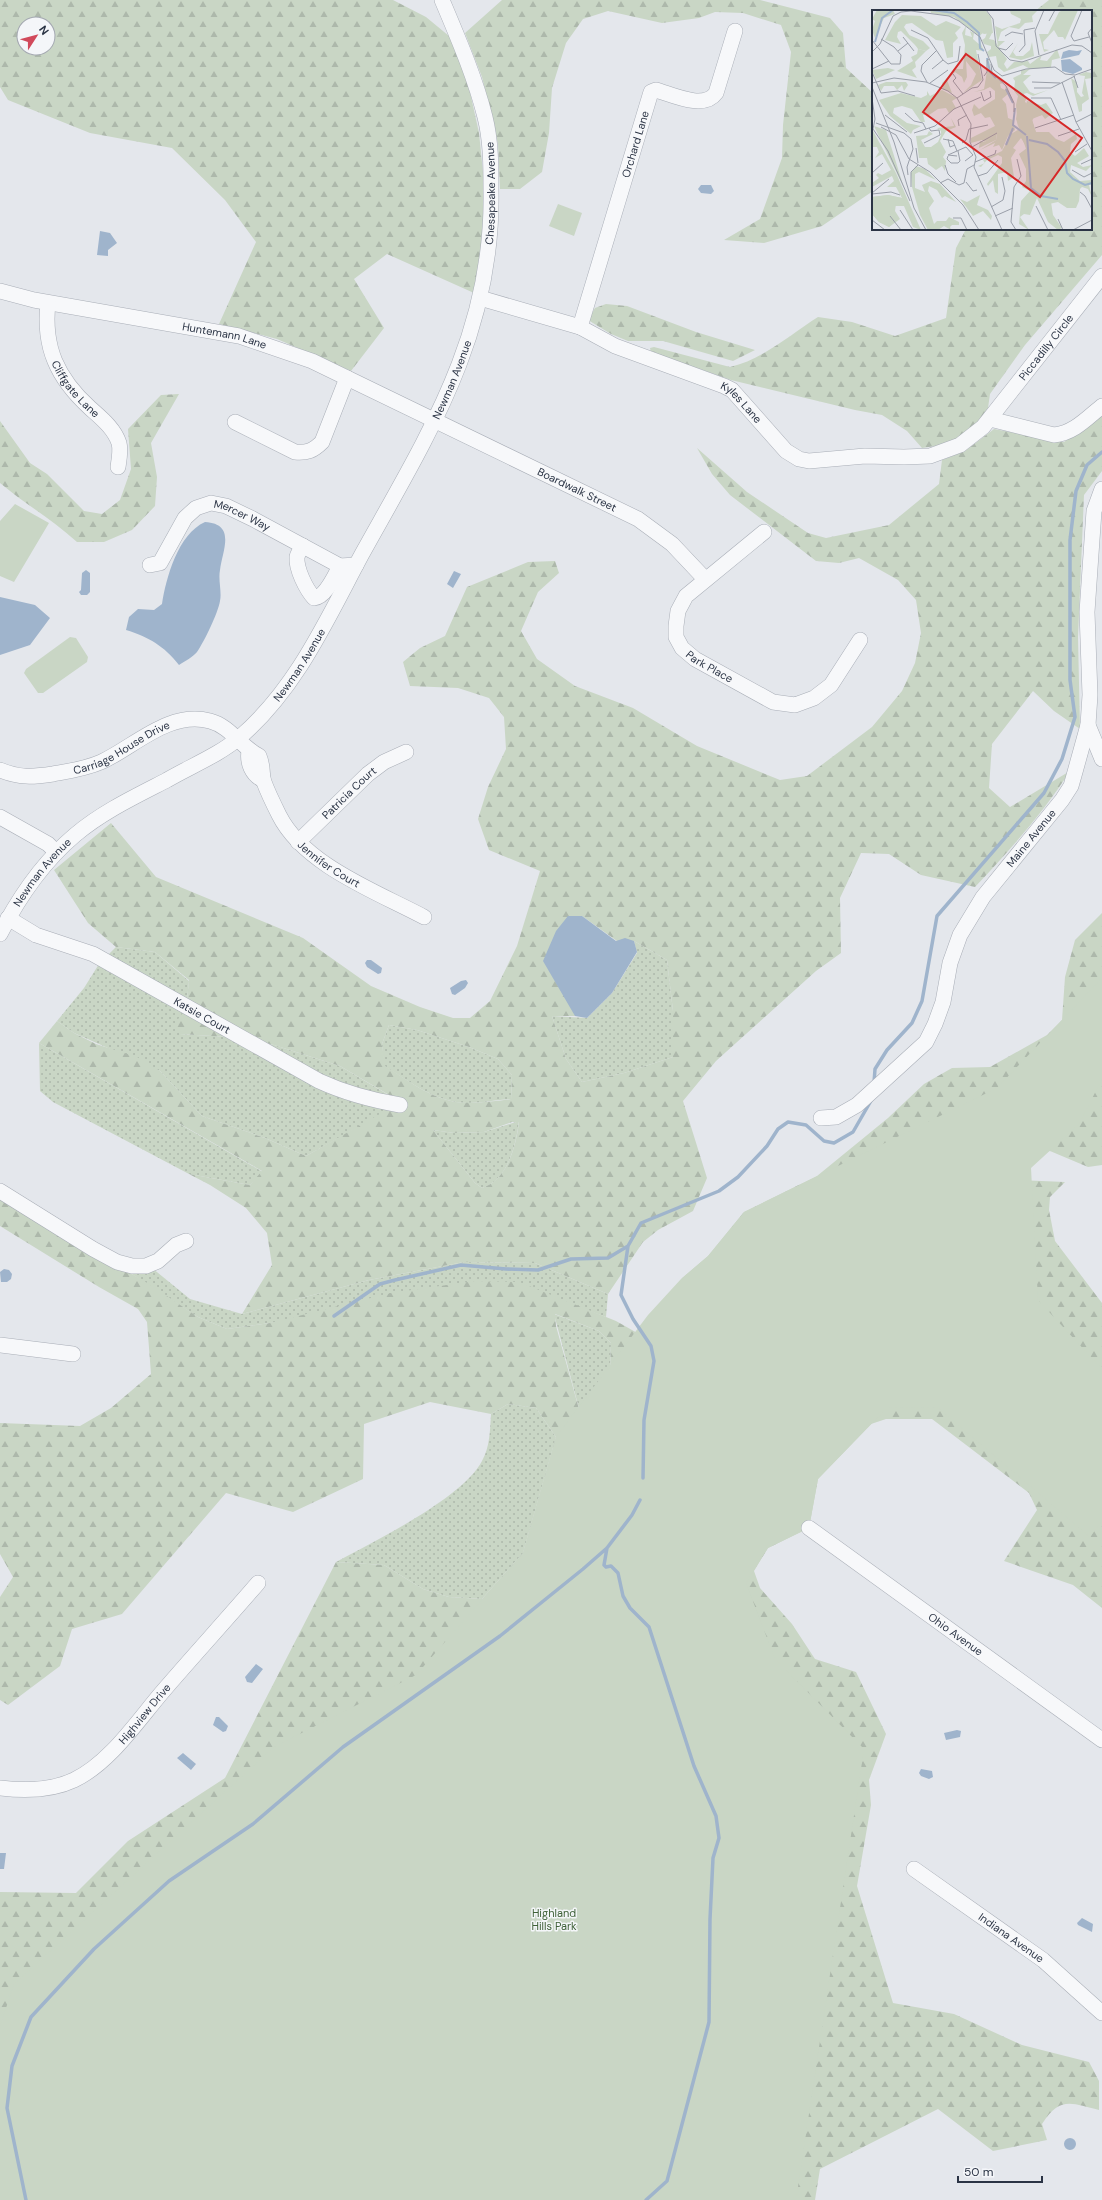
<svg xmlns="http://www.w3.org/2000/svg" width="1102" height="2200" font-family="'DM Sans',sans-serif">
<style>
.grass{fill:url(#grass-dots)}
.forest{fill:url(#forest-firs);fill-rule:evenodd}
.green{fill:#c9d6c5}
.water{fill:#9fb4cc}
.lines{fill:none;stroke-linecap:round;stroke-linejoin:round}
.stream{stroke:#9fb4cc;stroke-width:3.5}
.minor-casing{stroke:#a9aeb7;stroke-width:16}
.minor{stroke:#f7f8fa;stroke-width:15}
.labels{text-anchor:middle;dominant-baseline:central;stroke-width:3;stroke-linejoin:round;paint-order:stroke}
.street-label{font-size:11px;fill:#2b3445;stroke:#f4f6f9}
.park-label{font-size:11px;fill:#3f6138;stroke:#f4f6f9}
.inset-river{fill:none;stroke:#9fb4cc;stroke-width:2}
.inset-road{fill:none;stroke:#9a9fa9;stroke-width:1}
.view{fill:#d62828;fill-opacity:0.15;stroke:#d62828;stroke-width:2}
.inset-edge{fill:none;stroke:#2b3445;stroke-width:2}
</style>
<defs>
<pattern id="grass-dots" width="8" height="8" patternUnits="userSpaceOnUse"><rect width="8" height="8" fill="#c9d6c5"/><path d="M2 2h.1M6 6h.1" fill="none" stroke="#adb8ab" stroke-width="1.8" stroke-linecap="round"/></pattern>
<pattern id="forest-firs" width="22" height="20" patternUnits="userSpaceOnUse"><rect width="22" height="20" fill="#c9d6c5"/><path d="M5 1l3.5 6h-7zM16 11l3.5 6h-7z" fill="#adb8ab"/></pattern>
</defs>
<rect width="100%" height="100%" fill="#e4e7ec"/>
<!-- grass -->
<path class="grass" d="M634 941 667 960 673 1011V1057L624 1073 582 1082 566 1059 552 1016 587 1018 612 993 637 953Z
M116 947 155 952 189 981 186 1009 180 1034 244 1038 274 1045 340 1066 402 1103 306 1156 265 1138 202 1116 160 1071 74 1033 57 1021 84 988 99 964Z
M389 1025 417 1030 469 1047 498 1059 512 1075 511 1099C494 1100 473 1105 456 1102 430 1098 406 1079 384 1066L382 1044Z
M39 1043 263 1172 250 1185 189 1174 53 1102 40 1091Z
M519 1121C516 1145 508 1180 482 1188L475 1183 433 1130 454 1133 484 1132Z
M464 1262 535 1263 608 1294 606 1317 565 1302 270 1323 227 1329 198 1317 124 1269 152 1268 190 1299 242 1314 369 1280Z
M554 1314 599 1331 611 1343 610 1371 582 1420Z
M508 1404 536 1408 556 1437 523 1553 482 1599 449 1597 423 1589 384 1565 336 1562C373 1542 463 1498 482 1461 490 1447 490 1430 491 1414Z"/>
<!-- forest -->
<path class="forest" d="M0 0H393L426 17 449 36 468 83 479 133 484 182 483 241 474 293 387 254 354 279 384 328 351 371 277 339 219 324 256 242 225 200 172 148 90 133 8 100 0 87ZM24 24H48V48H24Z
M502 0H760L830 18 843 33 846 68 873 93V191L822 226 764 243 724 240 760 219 782 158 783 125 791 52 781 25 743 13 715 12 699 18 662 23 608 11 583 19 566 43 552 88 549 133 542 172 520 189H500L498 144 482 77 465 33Z
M1049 0H1102V255L1025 345 990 394 988 408 977 423 957 440 942 445 922 448 907 431 882 415 855 410 731 380 651 352 650 348 654 347 730 367C762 360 791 334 818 317L852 322 895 336 946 318 956 248 966 229H1091V11H1035Z
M606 304 627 306 696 332 755 350 733 361 663 341H628L611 334 588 320 595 308Z
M179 394 151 443 157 477 155 506 132 530 104 542H77C53 520 25 504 0 483V421L30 463 47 474 84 511 102 514 120 500 131 469 128 429 161 395Z
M1102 413V471L1084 495 1078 637 1080 729 1054 711 1033 691 992 744 989 788 1010 807 1070 771C1043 813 1009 851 975 887L921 875 889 854 861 853 840 898 841 953 816 971 716 1061 683 1101 707 1178 693 1211 658 1230 643 1242 608 1294 535 1263 464 1262 369 1280 242 1314 272 1265 267 1233 246 1208 210 1185 189 1174 250 1185 262 1171 39 1043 57 1021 74 1033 96 1044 137 1057 160 1071 202 1116 265 1138 306 1156 401 1102 340 1066 274 1045 244 1038 180 1034 175 1023 186 1009 189 980 155 952 116 947 88 923 54 870 111 823 156 877 303 938 371 986 420 1007 453 1018H470L490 1001 517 946 540 871 489 850 478 819 488 787 506 749 504 717 489 698 458 688 410 686 403 662 420 648 445 636 467 587 528 562 555 561 559 573 538 592 521 631 537 659 575 686 633 708 697 746 780 780 807 776 872 727 902 691 915 663 921 633 916 600 898 580 859 558 839 563 816 561 730 495 712 474 697 448 747 492 808 533 826 538 889 525 939 484 942 460 965 451 994 429 1064 442ZM582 916 617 941H634L667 960 673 1011V1057L624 1073 582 1082 566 1059 552 1016H575ZM389 1025 417 1030 469 1047 498 1059 512 1075 511 1099C497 1101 470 1104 456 1102 430 1098 406 1079 385 1066L382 1044ZM512 1122H519C516 1145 508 1180 482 1188L475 1183 433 1130 454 1133 484 1132Z
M1102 913V1165L1088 1167 1050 1151 1011 1157 681 1279 708 1256 744 1212 817 1176 888 1118 924 1084 952 1068 990 1067 1047 1035 1062 1020 1065 977 1075 940Z
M1018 1180 1065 1182 1050 1197 1049 1210 1055 1241 1102 1303V1608L1073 1585 1004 1561 1037 1510 1029 1493 932 1419H886L871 1424 818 1479 809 1528 768 1548 754 1571 760 1588 792 1624 815 1659 856 1672 886 1734 869 1780 871 1805 857 1886 893 2003 954 2014 1022 2045 1089 2062 1099 2081V2110C1071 2103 1060 2096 1042 2124L1047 2140 993 2151 938 2109 820 2169 815 2200H0V1892L76 1893 128 1841 225 1778 336 1562 384 1565 423 1589 449 1597 482 1599 523 1553 556 1437 536 1408 508 1404 491 1414 430 1402 364 1424 363 1479 293 1512 226 1493 122 1614 72 1629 60 1666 8 1705 0 1700V1597L13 1577 0 1554V1423L80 1426 111 1408 151 1374 147 1322 138 1309 99 1287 0 1226V1198L149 1284 198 1317 227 1329 270 1323 391 1293 475 1281 519 1282 616 1321 678 1356ZM555 1314 599 1331 611 1343 610 1371 582 1420 556 1326Z"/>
<!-- green -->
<path class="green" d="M558 204 582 213 574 236 549 226Z
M15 504 49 523 14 582 0 576V521Z
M70 637 76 638 88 657 87 662 43 693H38L24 673 26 669Z
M1102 978V1079L1079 1124 1031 1168 1038 1300 1102 1369V1521L1090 1537 937 1407 887 1408 818 1479 809 1528 768 1548 746 1583 775 1659 864 1749 796 2200H0V2026L14 1984 274 1747 416 1675 523 1553 556 1437 648 1315 681 1279 708 1256 744 1212 997 1088Z"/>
<!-- water -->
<path class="water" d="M701 185H711L714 191 711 194 701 193 698 189Z
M100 231 110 233 117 243 108 250V256L97 255Z
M205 522C237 524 222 551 220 570 218 580 222 592 220 601 218 613 204 642 197 652 193 657 185 661 179 665 164 646 149 637 126 630L129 617 138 609 154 610 162 604C166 578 178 534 205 522Z
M86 570 90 573V592L87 595H81L79 592 81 590 82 573Z
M454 571 461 574 453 588 447 584Z
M0 597 35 605 50 618 30 645 0 655Z
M568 916H582L616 941 625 938 634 941 637 952 612 993 587 1018 575 1016 543 961 556 931Z
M367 960H371L382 968 381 973 378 974 367 967 365 963Z
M466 980 468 983 465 988 455 995 452 994 450 988 461 981Z
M4 1269 9 1270 12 1274 11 1279 7 1282H1L0 1272Z
M256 1664 263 1669 252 1683 247 1682 245 1677Z
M216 1717H219L228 1726 226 1731 223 1732 213 1725Z
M957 1730 961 1731 960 1737 946 1740 944 1733Z
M183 1753 196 1764 191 1770 177 1758Z
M921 1769 932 1771 933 1777 929 1779 921 1776 919 1773Z
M0 1853H6L4 1869H0Z
M1082 1918 1093 1924 1092 1932 1078 1925 1077 1923Z
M1064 2144a6 6 0 1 1 12 0a6 6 0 1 1-12 0Z"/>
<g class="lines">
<!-- stream -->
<path class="stream" d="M874 1083 875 1069 887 1050 912 1023 922 1001 937 916 1044 793 1062 759 1075 717 1070 680V540L1076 491 1087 465 1102 452
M334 1316 380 1284 395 1280 461 1265 506 1269 538 1270 571 1259 608 1258 628 1246
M643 1478 644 1420 654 1361 651 1346 633 1319 621 1295 628 1246 641 1223 719 1191 738 1177 767 1146 778 1129 788 1122 806 1125 824 1141 834 1143 853 1132 872 1099
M607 1548 604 1565 606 1567 611 1566 618 1573 623 1596 630 1608 649 1627 694 1766 716 1816 719 1838 713 1858 710 1919 709 2022 667 2181 646 2200
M26 2200 7 2108 12 2066 31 2017 94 1949 169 1881 253 1824 343 1747 500 1636 583 1569 607 1548 632 1515 640 1500"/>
<!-- minor casing -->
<g class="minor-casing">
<g id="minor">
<path id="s1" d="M0 291 34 300 239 336 312 361 638 519 672 544 705 579"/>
<path id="s2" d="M480 298 580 327 615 346 724 386 732 390 786 451 799 459 809 461 865 456 904 457 930 456 960 445 983 427 1102 276"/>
<path id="s3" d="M48 303C43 347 57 378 90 408 101 418 114 428 119 443 121 450 119 460 118 467"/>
<path id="s4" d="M580 327 651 92 656 90C673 95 704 110 716 93L735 31"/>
<path d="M990 419 1054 435C1074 433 1087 418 1102 406"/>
<path d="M235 422 295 452C307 453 313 451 322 442L347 378"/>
<path id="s5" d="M764 532 686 596 678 611 676 626V637L682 648 695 659 773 702 795 705 814 698 831 685 860 640"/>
<path d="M303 546C301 549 298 553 297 557 296 569 306 589 314 598 326 597 335 575 340 566"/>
<path id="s6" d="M150 565 160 563 185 518 196 508 211 503 226 506 253 519 340 566 356 565"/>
<path d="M1088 725 1102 759"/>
<path d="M249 751C247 763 252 775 263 780"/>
<path id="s7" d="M0 770C19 778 33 777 53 774 70 771 85 769 101 762 134 747 169 710 210 721 230 726 241 747 259 756 264 768 261 774 264 782 268 793 274 805 279 815 304 865 377 892 424 917"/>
<path d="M0 817 48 844 56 852"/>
<path id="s8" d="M298 842 368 774 384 762 406 752"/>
<path id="s9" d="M8 918 36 935 93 954 319 1081C345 1093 371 1100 400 1105"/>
<path id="s10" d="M0 934C19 897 43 862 75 835 102 812 136 796 167 780 191 766 219 755 240 737 297 688 327 619 362 554 428 435 494 333 491 190 491 166 491 141 485 117 475 77 458 38 442 0"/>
<path id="s11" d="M821 1118 836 1117 857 1105 926 1042 935 1024 943 1002 950 963 960 935 983 897 1062 800 1071 786 1075 772 1088 725 1090 695 1087 612 1094 511 1102 489"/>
<path d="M0 1191 93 1249 117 1262 132 1266H146L158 1261 176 1245 186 1241"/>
<path d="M0 1345 73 1354"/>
<path id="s12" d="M809 1528 1102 1740"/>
<path id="s13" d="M0 1788C25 1791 51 1791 74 1780 110 1763 138 1720 164 1690 195 1654 227 1619 258 1583"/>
<path id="s14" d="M914 1869 1043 1960 1102 2013"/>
</g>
</g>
<!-- minor -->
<use href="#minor" class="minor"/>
</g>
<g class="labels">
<!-- street labels -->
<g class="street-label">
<text stroke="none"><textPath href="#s4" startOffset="191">Orchard Lane</textPath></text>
<text stroke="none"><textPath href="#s10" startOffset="927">Chesapeake Avenue</textPath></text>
<text stroke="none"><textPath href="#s1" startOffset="229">Huntemann Lane</textPath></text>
<text stroke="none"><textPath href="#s2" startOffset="660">Piccadilly Circle</textPath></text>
<text stroke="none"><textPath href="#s10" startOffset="735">Newman Avenue</textPath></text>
<text stroke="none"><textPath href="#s3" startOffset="94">Cliffgate Lane</textPath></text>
<text stroke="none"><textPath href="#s2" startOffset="284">Kyles Lane</textPath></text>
<text stroke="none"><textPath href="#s1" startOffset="615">Boardwalk Street</textPath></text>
<text stroke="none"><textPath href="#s6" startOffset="126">Mercer Way</textPath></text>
<text stroke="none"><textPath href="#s10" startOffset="411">Newman Avenue</textPath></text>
<text stroke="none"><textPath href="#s5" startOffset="190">Park Place</textPath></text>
<text stroke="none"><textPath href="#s7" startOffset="128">Carriage House Drive</textPath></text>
<text stroke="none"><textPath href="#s8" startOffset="71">Patricia Court</textPath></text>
<text stroke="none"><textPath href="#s11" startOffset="366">Maine Avenue</textPath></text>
<text stroke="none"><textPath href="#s7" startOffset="418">Jennifer Court</textPath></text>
<text stroke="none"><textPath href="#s10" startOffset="75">Newman Avenue</textPath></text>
<text stroke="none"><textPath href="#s9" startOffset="218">Katsie Court</textPath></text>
<text stroke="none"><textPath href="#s12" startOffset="181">Ohio Avenue</textPath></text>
<text stroke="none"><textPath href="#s13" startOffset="173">Highview Drive</textPath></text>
<text stroke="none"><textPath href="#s14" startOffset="119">Indiana Avenue</textPath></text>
</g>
<!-- park labels -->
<g class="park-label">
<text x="554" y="1913">Highland<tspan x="554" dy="13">Hills Park</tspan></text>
</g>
</g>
<!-- overview -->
<g transform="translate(872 10)">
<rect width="220" height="220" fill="#e4e7ec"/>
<path d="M84 0H113L119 7 121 23 112 24 107 21ZM37 25 51 31 58 38 54 41 46 39ZM2 116 14 120 32 178ZM125 123 124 130 107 138 108 131 113 132Z" fill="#c9d6c5"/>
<path d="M5 0H21L23 4 12 8 3 28 0 20 3 11 0 9ZM58 0 80 3 75 0H84L111 23 107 26 82 7 59 3ZM166 0 160 6 161 12 153 13 147 19 137 17 129 22 126 31H133L126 37 123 16 130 19 148 13 149 9 139 4 138 1ZM191 0H206L193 30 191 27H186L182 20 171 32 172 39 177 40 172 42 167 24H176L187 2ZM30 5 49 6 64 16 74 11 89 17 83 23 86 28 81 33V47L75 48 71 31 64 30 40 13 34 14 32 17 46 38 29 21 26 22 25 27 29 34 13 30 23 12ZM94 16 93 25 100 27 98 21 102 23 101 29 108 35 106 27 112 41 104 40 110 70 91 83 99 75 104 64 94 51 95 67 92 73 90 67 83 62 75 70 80 83 71 79 70 73 84 59H91L93 35 90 23ZM115 23H120L117 29 122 30 135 49 132 54 135 59 142 52 156 51 158 54 170 45 168 50 175 51 185 39 188 48 180 50 179 57 158 59 151 55 132 62 126 57 124 46 117 47 115 42 119 39V36L112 34 110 30 113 28ZM160 32 162 46 149 50 137 47 146 33 141 42 144 46H151L158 40ZM46 39 54 41 43 52 44 57 40 60 45 68 25 61 41 51 39 47 45 44ZM117 49 119 64 131 73 128 74 129 78 133 80 134 76 136 84 130 89 134 94 136 108 141 110 143 120 136 126 130 140 127 135 121 137 123 133 108 140 124 130 125 124 113 132 110 130 99 133V128L123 116 118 107 113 108 109 103 102 106 100 100 102 94 107 99 123 89V81L118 77 112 80 102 82 112 79ZM16 58 23 60 4 69 0 60ZM158 59 151 65H159L151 72 158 82 163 84 176 80 161 86 155 83 151 84 155 88 152 93 146 118 144 95 146 86 142 81 143 71 141 68 149 64V60ZM214 62 220 63V68L213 69 217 89 210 94V101L207 102 199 68 205 72V82L209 87 212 86 210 83 213 66 206 65ZM14 72H34L36 75 32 81 30 75 25 80 22 76H12L9 81 6 75ZM70 80 85 88 80 91 84 98 77 103 74 98 66 99 57 105H51L53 112H49L40 99 30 96 22 98 21 103 35 113 49 116 41 120 39 124 18 106 7 90 29 83 49 88 55 85V81L58 86ZM155 91 169 95 174 93 181 103 173 109 170 105 162 107 160 111 164 122H177L184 129 192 132 204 124 205 129 199 134 198 142 203 146 212 138 217 146 205 153 211 157 220 155 214 161 199 155 198 162 208 171 220 170V174L217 175 220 187 216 179 210 177 179 192 181 205 190 218 186 220 176 212 165 188 158 205 152 204 148 207 157 220 147 214 149 191 158 181 150 177 154 171V159L147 144 155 138 149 128 141 138 144 140 139 148 142 167 136 171 135 162 126 164V184L123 182 121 170 116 176 115 174 130 153V147L126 145 115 150 109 157 106 156 113 153 111 150 130 141 139 124 149 118ZM79 108 84 117 74 121 68 131 74 142 71 147 74 151 73 161 70 156 64 160 56 154 55 148H47L44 126 55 125 57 121 61 124 49 130 53 137H59L66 132 69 125V121L65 118 82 116ZM0 119 24 163 49 220 41 217 32 196H23L22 212 17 217 7 212 0 204V187L16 185 30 188 24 177H15L22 171 20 166 0 177V173L7 168 4 165 6 163 10 165 19 160 10 144 3 148 7 142 5 137H0ZM44 156 53 159 64 170 47 162 43 164V178L53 182 50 175 59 171 68 174 84 192 73 186 70 188 65 180 57 176 56 181 62 191 57 198 62 214 65 211H74L77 207 87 212V215H80L78 217 79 220 72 216 66 220H56L48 205 40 177 39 163ZM108 185 105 195 116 200 120 206 119 210 111 201 101 206 88 189 95 192Z" fill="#c9d6c5"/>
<path d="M144 75H151L153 92 160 97 172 96 175 103 160 109 164 123 177 124 199 145V155L195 160 207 171 214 172 208 179 207 191 204 198H195L186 192 177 194 157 178 156 145 144 109 147 91ZM16 185 30 188 33 194H24L23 201 28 209 17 217 7 212 0 204V187Z" fill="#c9d6c5"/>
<path d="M197 40 205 41 210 40 207 45 189 49 191 42ZM198 49 210 58V60L201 64 190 61 189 50Z" fill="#9fb4cc"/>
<path class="inset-river" d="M60 0 82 3 95 12 107 23 108 38 112 41M3 32 10 8 21 0M115 48 118 62 124 68M134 79 141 93M143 98 141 115 154 125M155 126 159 178 169 186 186 189M157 130 175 134 186 142 193 151 195 163 201 169 213 175 220 173M134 135 141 118"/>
<path class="inset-road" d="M114 0 121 9 124 36 138 50 150 52 200 35 210 36 220 43M210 0 199 26 202 31 217 27M177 11 183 0M220 18 216 23 220 33M39 20 56 28 71 50 76 54 86 51 88 36M133 26 140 22 151 24M31 27 42 41M0 30 19 54H28L29 45 22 37 9 29M126 38 134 40 141 33M26 41 36 33M0 42 8 34 21 6 29 2 39 1 77 6 87 11 108 27 122 60 130 66 154 59 183 57 193 64 203 65 220 59M147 42 153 35 152 20 163 18M167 45 163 21 172 0M119 54 120 63 134 76 142 93V102M0 59 17 51M60 59 71 50M0 62 9 83 26 81 43 86M81 64 84 68 81 71 91 84M112 66 115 62V50L117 49M202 66 206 78M55 72 49 61 50 55 65 40M160 72 188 73M190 72 204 112 220 141M0 73 22 68 54 72 76 81 85 88 99 114 98 132 104 147 102 157 130 220M58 73 76 60M0 77 22 132 42 198 54 220M162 78H179L203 66M109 82 112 91 119 87 118 81M0 88 3 109 1 119 16 141 38 191M85 88 100 78 106 77 111 70 106 44M159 88H179L189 110M33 103 42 111 51 113 54 119M13 105 35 122M204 112 220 104M4 113 32 123 39 129 41 139 35 157 36 165M87 116 86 110 95 105M9 117 24 125 37 149 58 162 91 195 107 220M163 118 202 105M42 123 63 116 82 99 109 87M186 126 207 119M71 129 81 131 85 141M76 129 78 137 83 135M52 133 68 125 67 120 59 121 57 118M90 133 94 130 97 119 116 115M100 137 125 123M44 138 46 153M203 142 215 134M76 146 75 149 79 153H86L88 151 86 141M85 146 76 145 94 137M93 151 101 145 94 137M103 152 123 144 124 140M209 154 220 149M73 155 76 164 84 172M200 160 212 167 220 163M0 163 11 153M106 166 115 163 126 150M94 172 101 181 105 180M68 173 76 169 87 175 92 173 95 159 102 155M39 177V162L46 155M208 182 213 186 220 199M0 183 17 169M0 184 19 182 28 185M164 196 176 220M119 197 131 190 133 181 130 167M28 200 41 220M18 206 29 220M123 206 141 198M81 208H89L95 220M186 209 191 220M0 210 13 220M144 220 139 212 142 177 149 166 145 149M201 220 220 210"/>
<path class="view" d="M94 44 210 128 168 187 51 102Z"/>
<rect width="220" height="220" class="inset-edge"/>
</g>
<!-- north arrow -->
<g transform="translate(36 36) rotate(54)"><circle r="19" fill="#f4f6f9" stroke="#a4a8b1"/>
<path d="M0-3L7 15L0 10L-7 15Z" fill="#d1495b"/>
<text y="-6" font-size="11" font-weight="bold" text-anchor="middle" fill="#2b3445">N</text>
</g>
<!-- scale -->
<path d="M958 2176v6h84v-6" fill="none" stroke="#2b3445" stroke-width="2"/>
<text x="964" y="2176" font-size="12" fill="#2b3445" stroke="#f4f6f9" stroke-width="3" paint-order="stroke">50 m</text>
</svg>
